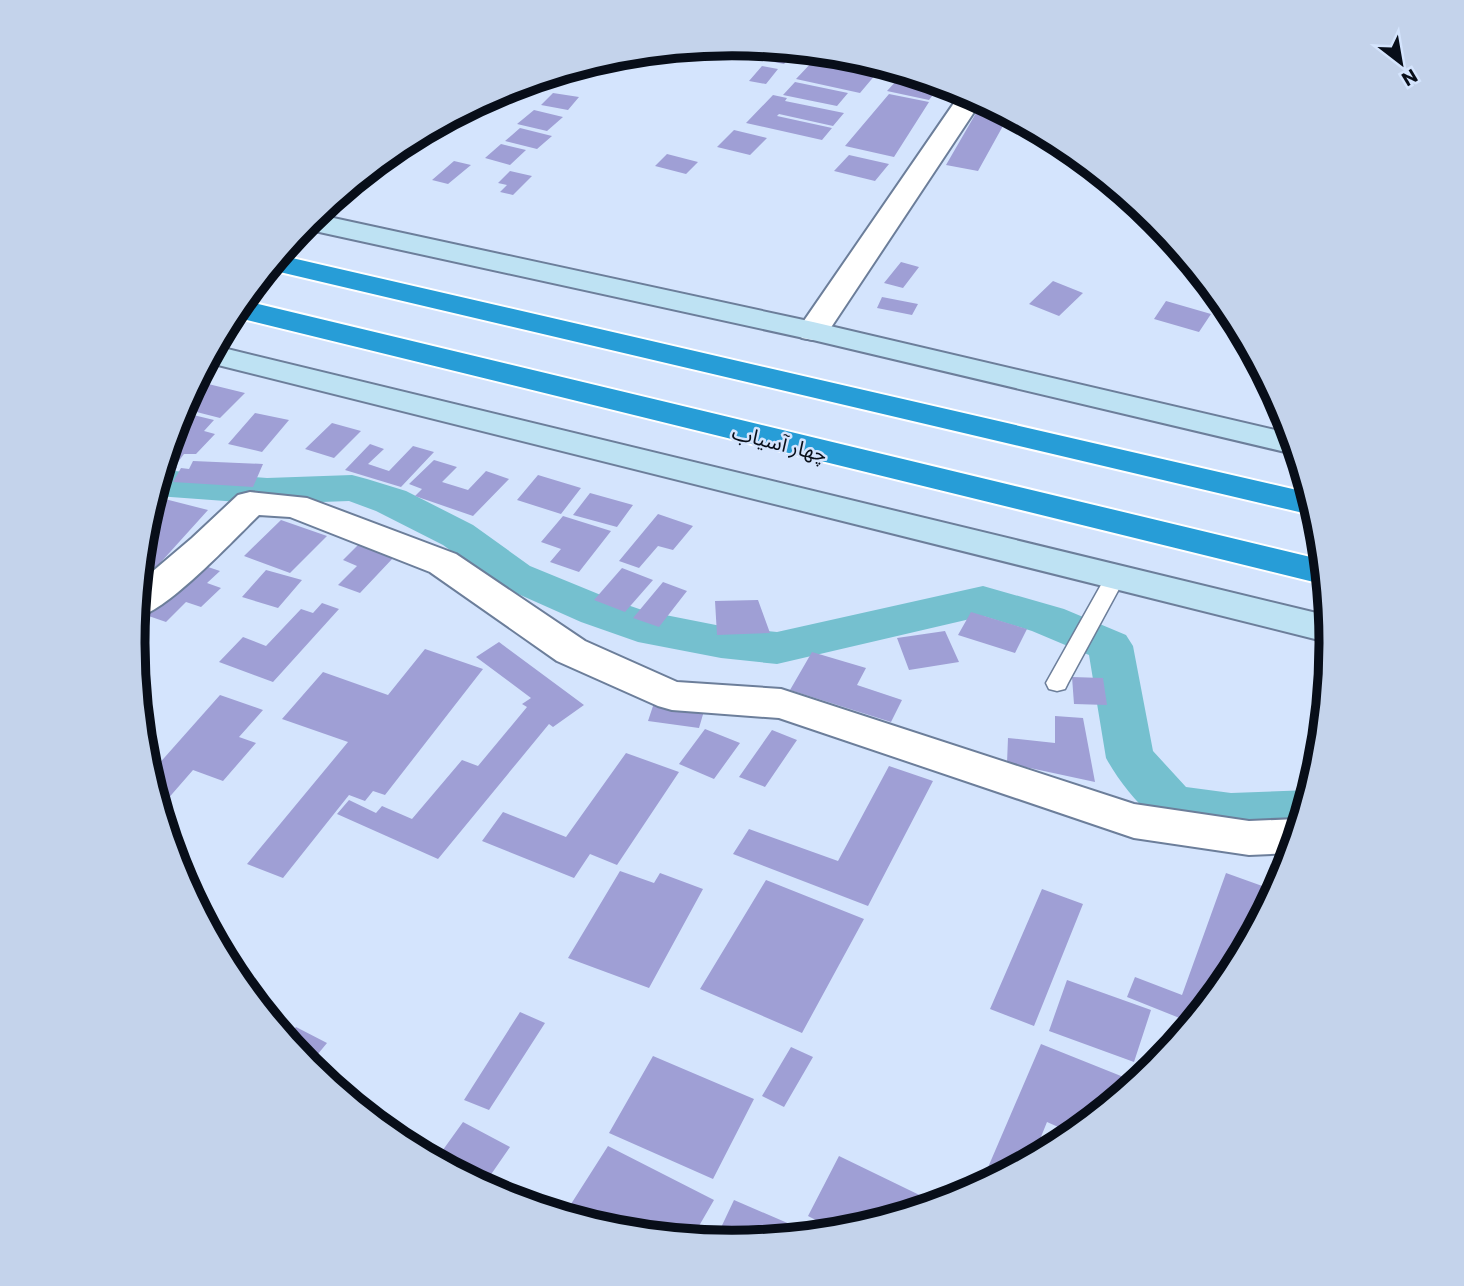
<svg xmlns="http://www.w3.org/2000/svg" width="1464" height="1286" font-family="Commissioner,'Noto Sans Arabic',sans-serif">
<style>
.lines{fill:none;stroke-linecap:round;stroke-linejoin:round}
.canal{fill:#75c0cf;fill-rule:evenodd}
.building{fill:#9f9fd5}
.lane-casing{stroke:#6c7e9a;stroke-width:3}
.street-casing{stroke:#6c7e9a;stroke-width:4}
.secondary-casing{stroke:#6c7e9a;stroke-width:4}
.highway-casing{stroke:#fff;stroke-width:4}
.lane{fill:#fff;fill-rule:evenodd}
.street{fill:#fff;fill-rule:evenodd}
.secondary{fill:#bee2f3;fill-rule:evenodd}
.highway{fill:#279dd7;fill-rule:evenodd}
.labels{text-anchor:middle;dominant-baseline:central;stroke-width:5;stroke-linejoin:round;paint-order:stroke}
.street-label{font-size:21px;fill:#080e19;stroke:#d4e4fd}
.rim{fill:none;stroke:#080e19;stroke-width:9}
</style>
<rect width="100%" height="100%" fill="#d4e4fd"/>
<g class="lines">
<!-- canal -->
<path class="canal" d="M161 470 267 478 352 475 367 479 406 491 473 525 530 566 613 600 645 611 721 626 777 632 983 586 1064 609 1126 635 1133 646 1153 751 1186 787 1231 793 1311 790 1299 830H1296C1266 831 1176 835 1153 816 1135 802 1117 778 1106 758L1089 655 1032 631 983 616 777 664 721 658 638 642 581 622 500 586 443 545 376 511 349 501 267 504 157 496 154 495Z"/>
</g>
<!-- building -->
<path class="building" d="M781 49 797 50 784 64 769 61Z
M853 57 911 74 908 77 846 64Z
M813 61 876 74 860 93 796 79Z
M762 66 778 69 766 84 749 81Z
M897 80 938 88 929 100 887 91Z
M795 82 848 93 837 106 783 95Z
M553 93 579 97 568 110 541 105Z
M889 94 929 102 894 157 845 146Z
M773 95 787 98 785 101 844 113 833 126 779 114 777 116 832 128 822 140 746 123Z
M983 101 1009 115 978 171 946 165Z
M534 110 563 117 547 131 517 124Z
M520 128 552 136 537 149 505 141Z
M734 130 767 138 750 155 717 147Z
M501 144 526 150 510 165 485 158Z
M667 154 698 162 686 174 655 166Z
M849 155 889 164 875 181 834 171Z
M454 161 471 165 448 184 432 180Z
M510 171 532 176 513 195 500 192 507 185 498 183Z
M901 262 919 267 903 288 884 283Z
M1053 281 1083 293 1059 316 1029 304Z
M882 297 918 304 912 315 877 308Z
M1166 301 1211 314 1199 332 1154 319Z
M196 381 245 393 220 418 181 408Z
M185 413 214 420 204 431 215 434 196 454H184L178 462 164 461 176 423Z
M255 413 289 420 262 452 228 444Z
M332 423 361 431 334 458 305 449Z
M370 444 384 449 368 464 389 471 413 446 434 452 401 487 345 470Z
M434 460 457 467 442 482 468 490 486 471 509 479 473 516 415 496 422 489 409 484Z
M193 461 263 464 253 487 173 482 181 468 189 469Z
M162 466 177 467 170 482 158 481Z
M538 475 581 488 561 514 517 500Z
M590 493 633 505 617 527 573 515Z
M153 496 208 510 152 572 140 569 144 526Z
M658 514 693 526 673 550 658 546 639 568 619 561Z
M563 516 611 531 579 572 550 562 561 549 541 542Z
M281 520 327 536 290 573 244 556Z
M359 544 394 557 360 593 338 585 357 566 343 560Z
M193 562 220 571 207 583 221 588 201 607 186 602 166 622 140 613Z
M622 568 653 580 625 612 594 600Z
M266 570 302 580 278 608 242 597Z
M663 582 687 591 659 627 633 618Z
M758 600 770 633 717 635 715 601Z
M322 603 339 609 273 682 219 662 243 637 266 646 301 609 313 613Z
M971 612 1027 629 1015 653 958 635Z
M945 631 959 662 909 670 897 638Z
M499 642 584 705 553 727 549 724 438 859 337 814 349 800 376 813 382 806 412 819 462 760 478 766 527 707 522 704 531 698 476 657Z
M425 649 483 669 385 795 373 791 365 801 349 795 283 878 247 864 348 742 282 719 323 672 388 695Z
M812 652 866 668 857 685 902 700 891 722 790 690Z
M1072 677 1103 678 1107 705 1074 704Z
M220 695 263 710 239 737 256 743 223 781 193 770 159 809 149 775Z
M654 703 704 711 699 728 648 721Z
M1055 716 1083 718 1095 782 1007 763 1008 738 1055 743Z
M705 729 740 743 714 779 679 764Z
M772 730 797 740 765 787 739 777Z
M626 753 679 772 617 865 590 854 574 878 482 841 503 812 566 837Z
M889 766 933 781 868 906 733 854 749 829 838 861Z
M620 871 654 883 660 873 703 889 649 988 568 958Z
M1226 873 1276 891 1230 976 1192 1023 1127 997 1135 977 1182 995Z
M766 880 864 919 802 1033 700 989Z
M1042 889 1083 904 1034 1026 990 1009Z
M1067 980 1151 1010 1134 1062 1049 1031Z
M520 1012 545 1023 489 1110 464 1100Z
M296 1027 327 1043 308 1066 285 1039Z
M1041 1044 1126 1078 1118 1097 1074 1134 1047 1122 1032 1159 989 1182 983 1179Z
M791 1047 813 1057 784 1107 762 1096Z
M1153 1049 1165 1055 1138 1081Z
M653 1056 754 1099 713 1179 609 1133Z
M463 1122 510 1147 483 1186 435 1161Z
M608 1146 714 1200 692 1238 615 1231 564 1215Z
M839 1156 938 1204 839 1232 808 1216Z
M734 1200 813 1234 730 1242 717 1236Z"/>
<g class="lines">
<!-- lane casing -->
<g class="lane-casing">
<path id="lane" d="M1116 569 1123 571 1126 576 1068 683 1065 689 1057 691 1049 689 1046 683 1106 576 1109 571Z"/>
</g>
<!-- street casing -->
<g class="street-casing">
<path id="street" d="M963 90 982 100 824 338 813 340 802 338 797 331Z
M250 492 307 498 456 554 585 641 677 682 781 689 1134 804 1249 821 1297 819 1301 820 1291 853 1249 855 1134 838 779 718 672 710 658 706 557 661 430 572 290 517 259 515C235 538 164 615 135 617L139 583 192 538 238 495Z"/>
</g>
<!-- secondary casing -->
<g class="secondary-casing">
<path id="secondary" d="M315 214 813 322 1292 434 1298 455 813 340 301 228Z
M215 346 1329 616 1331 643 206 362Z"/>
</g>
<!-- highway casing -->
<g class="highway-casing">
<path id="highway" d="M279 255 1310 493 1316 516 267 269Z
M242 300 1323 560 1326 585 231 316Z"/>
</g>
<!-- lane -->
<use href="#lane" class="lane"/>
<!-- street -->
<use href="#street" class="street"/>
<!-- secondary -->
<use href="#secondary" class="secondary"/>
<!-- highway -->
<use href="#highway" class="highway"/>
</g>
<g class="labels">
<!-- street labels -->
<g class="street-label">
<text transform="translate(780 442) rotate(14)">چهار آسیاب</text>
</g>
</g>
<!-- crop -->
<path d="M0 0H1464V1286H0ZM145 643a587 587 0 1 1 1174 0a587 587 0 1 1-1174 0Z" fill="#c4d3eb" fill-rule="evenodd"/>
<path class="rim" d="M145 643a587 587 0 1 1 1174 0a587 587 0 1 1-1174 0Z"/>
<!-- north arrow -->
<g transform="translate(1401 63) rotate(149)" stroke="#d4e4fd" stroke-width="5" paint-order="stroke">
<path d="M0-5L12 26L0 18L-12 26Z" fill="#080e19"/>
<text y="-10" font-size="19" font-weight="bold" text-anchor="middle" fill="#080e19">N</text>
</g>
</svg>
